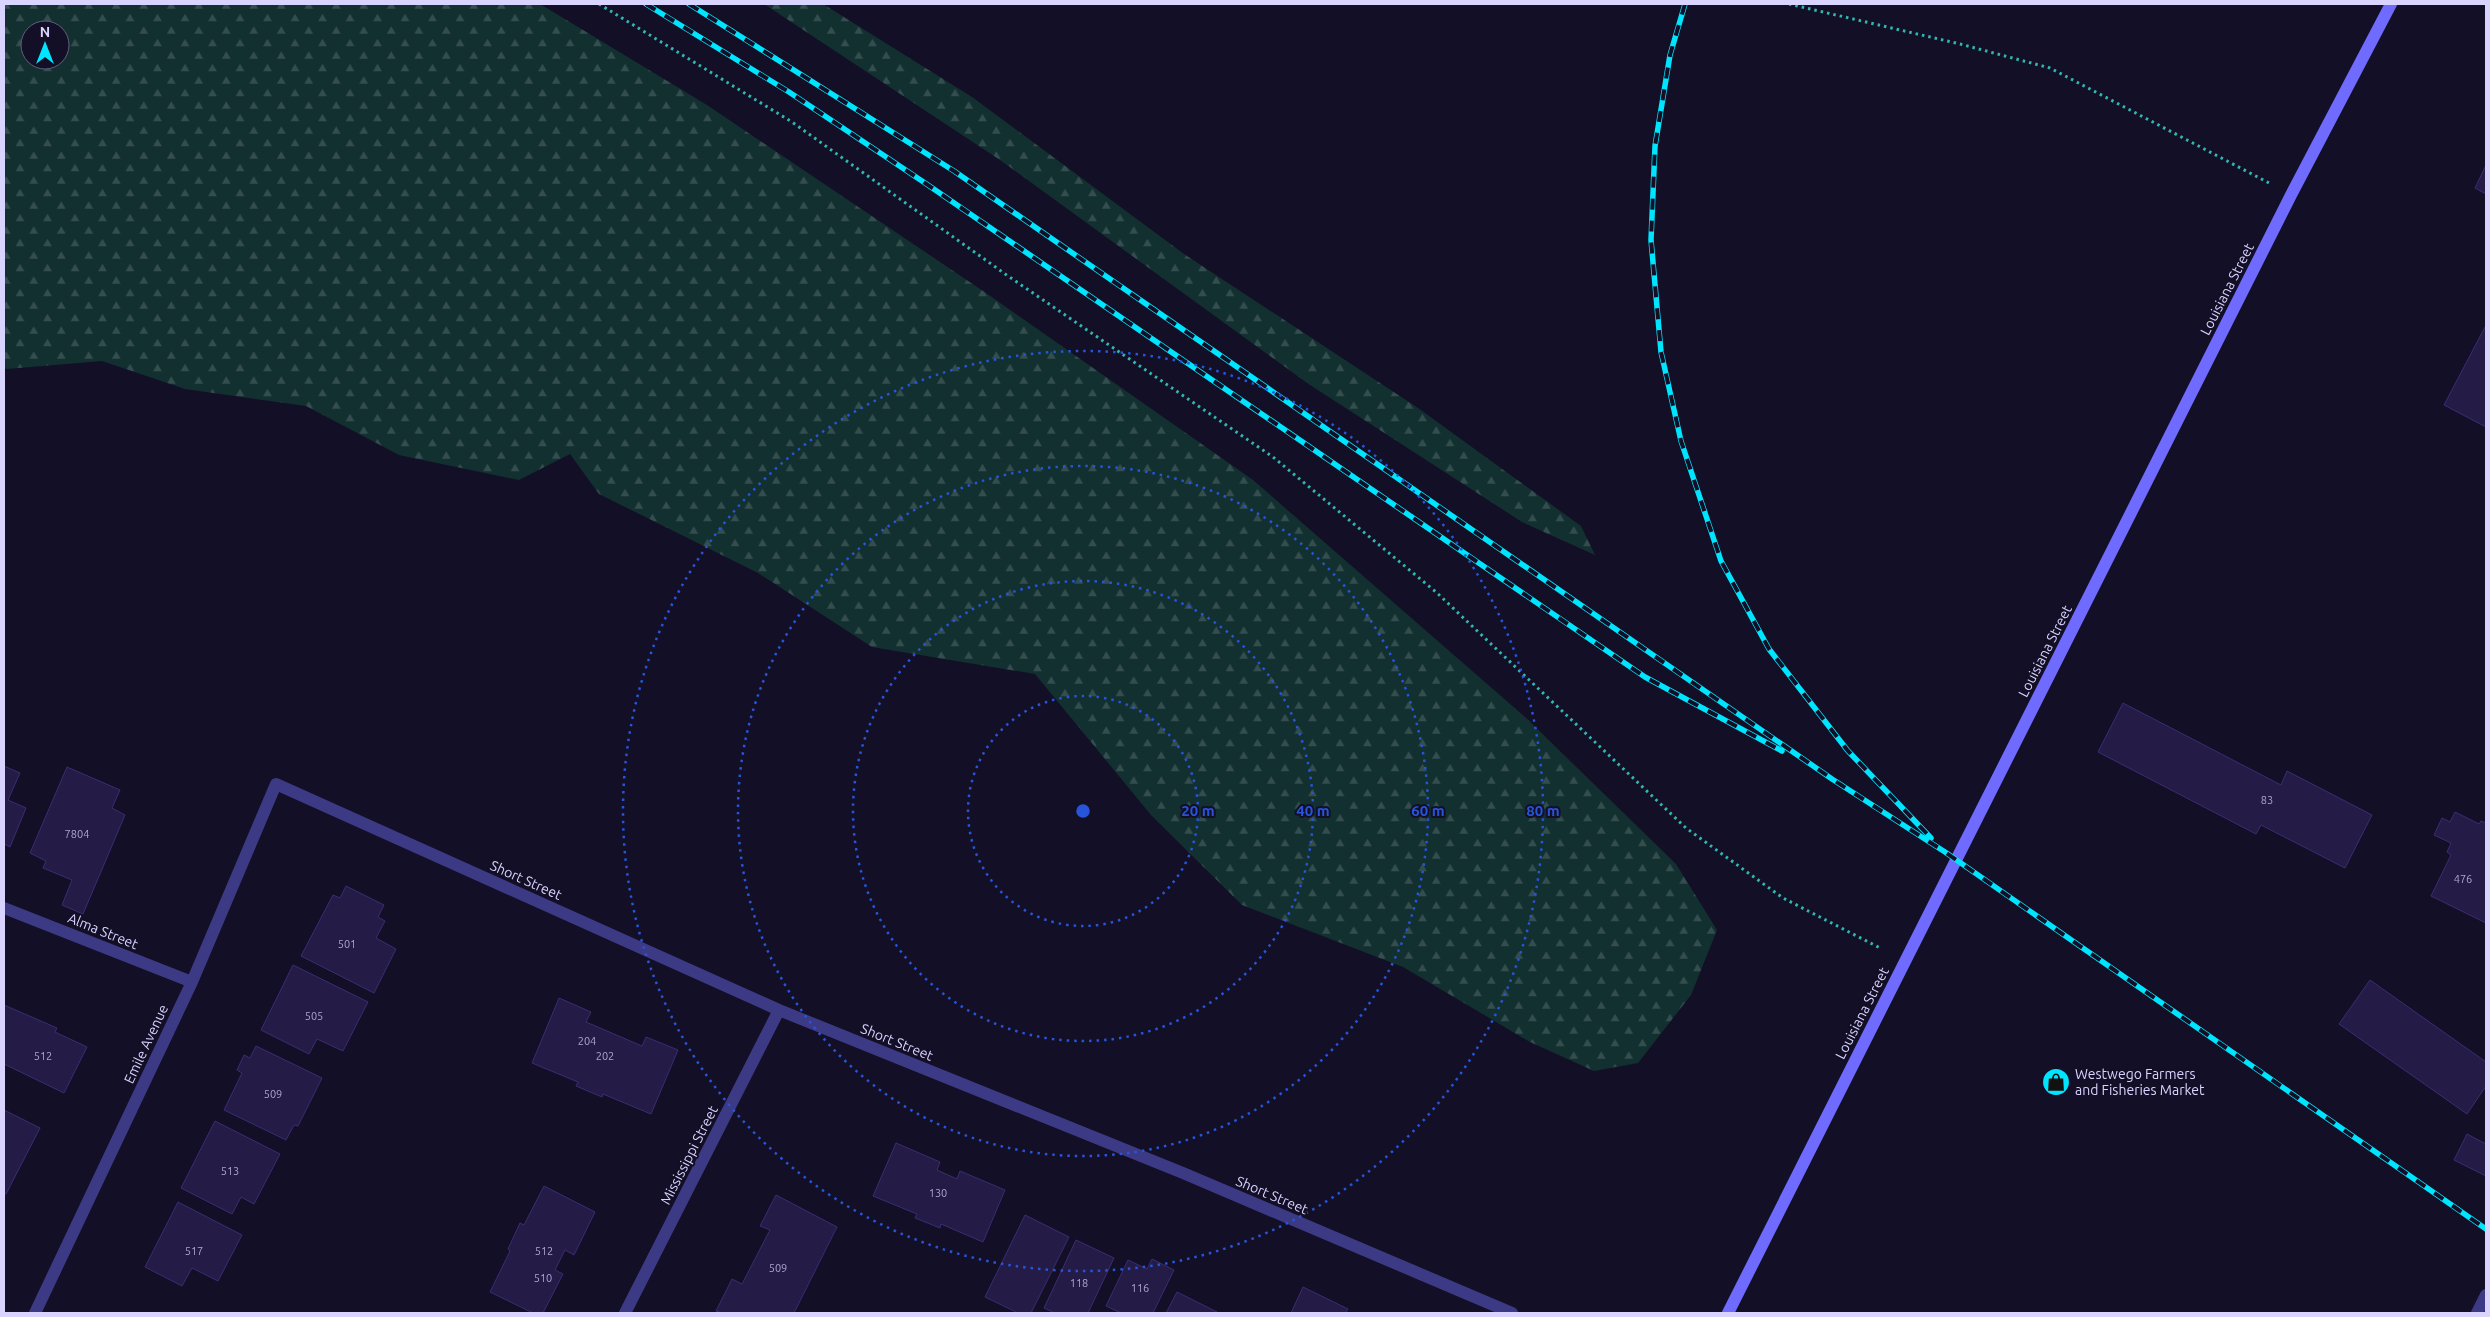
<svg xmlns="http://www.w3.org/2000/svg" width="2490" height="1317" font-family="Ubuntu,sans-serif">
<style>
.forest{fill:url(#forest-firs);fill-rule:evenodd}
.building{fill:#241b47;stroke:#3b2d73}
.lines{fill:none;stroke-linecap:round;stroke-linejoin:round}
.path{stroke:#2fb8b0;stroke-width:3;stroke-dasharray:2.5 4;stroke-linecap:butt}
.street{stroke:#3d3a85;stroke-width:12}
.secondary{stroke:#6f6bff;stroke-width:12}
.rail-casing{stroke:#00e5ff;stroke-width:5.5}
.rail{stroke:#130f26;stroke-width:4;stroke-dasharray:11;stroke-linecap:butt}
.ring{fill:none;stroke:#2655da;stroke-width:2.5;stroke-dasharray:2.5 5}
.labels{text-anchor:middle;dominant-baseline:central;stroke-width:4;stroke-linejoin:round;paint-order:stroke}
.number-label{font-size:11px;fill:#aca6d1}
.street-label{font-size:14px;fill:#d9d4ff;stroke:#130f26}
.poi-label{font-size:14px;fill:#d9d4ff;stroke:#130f26;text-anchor:start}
.centre{fill:#2655da;stroke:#130f26;stroke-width:2.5}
.ring-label{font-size:15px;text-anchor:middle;font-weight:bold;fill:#2655da;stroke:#130f26;stroke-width:4;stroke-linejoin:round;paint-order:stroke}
</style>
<defs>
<pattern id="forest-firs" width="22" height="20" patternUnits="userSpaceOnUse" patternTransform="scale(1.25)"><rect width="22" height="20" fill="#12302f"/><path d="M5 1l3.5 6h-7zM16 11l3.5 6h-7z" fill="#344d4e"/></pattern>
</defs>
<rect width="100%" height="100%" fill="#130f26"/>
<!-- forest -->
<path class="forest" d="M4 4H540L707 105 986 293 1253 480 1525 717 1676 864 1717 930 1691 995 1638 1063 1594 1071 1530 1042 1403 967 1242 905 1151 815 1035 674 872 647 758 573 599 494 570 454 519 480 399 455 306 406 185 389 102 361 7 369 4 368ZM30 30H60V60H30Z
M764 4H823L972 97 1184 254 1418 408 1581 526 1595 555 1522 522 1307 383 1000 160Z"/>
<!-- building -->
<path class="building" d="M2486 165V194L2475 188Z
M2485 327 2486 328V427L2444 405Z
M2123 703 2281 785 2287 771 2372 815 2345 868 2261 825 2256 834 2098 752Z
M4 766 20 773 8 800 26 808 10 847 4 844Z
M67 767 120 790 112 808 125 815 83 914 62 905 72 880 43 868 46 861 30 853Z
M2455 812 2479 824 2481 821 2486 823V923L2431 896 2451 855 2447 852 2451 843 2434 835 2442 818 2450 822Z
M346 886 384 905 378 917 385 921 376 938 396 949 374 993 301 956 333 895 340 898Z
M293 965 368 1002 343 1051 317 1039 309 1054 261 1030Z
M2370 980 2486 1062V1086L2467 1114 2339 1024Z
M559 998 591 1012 586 1022 642 1046 646 1037 678 1050 651 1114 603 1094 602 1097 576 1086 578 1082 532 1063Z
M4 1005 57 1028 55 1032 87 1047 64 1093 4 1064Z
M256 1046 322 1078 298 1126 294 1125 286 1140 224 1110 242 1073 237 1070 244 1055 250 1058Z
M4 1110 40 1128 6 1194 4 1193Z
M215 1121 280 1154 254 1204 241 1197 232 1214 181 1188Z
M2467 1134 2486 1144V1176L2454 1160Z
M896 1143 940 1162 937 1170 957 1179 960 1171 1005 1190 983 1242 941 1224 940 1228 915 1218 917 1214 873 1196Z
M544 1186 595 1212 574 1255 565 1250 555 1270 563 1274 543 1313H533L490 1292 510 1251 508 1249 520 1223 524 1225Z
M776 1195 837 1227 794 1313H722L716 1311 732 1279 742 1284 770 1230 760 1226Z
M178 1202 242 1235 218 1281 192 1268 182 1286 145 1267Z
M1025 1215 1069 1237 1031 1313H1018L985 1297Z
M1076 1240 1114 1258 1088 1313H1055L1044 1308Z
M1152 1259 1174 1270 1153 1313H1121L1106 1306 1128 1260 1147 1269Z
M1303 1287 1348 1309 1345 1313H1291Z
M1177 1292 1217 1312 1216 1313H1166Z"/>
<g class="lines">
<!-- path -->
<path class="path" d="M599 4 792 122 1008 276 1273 457 1436 592 1686 828 1783 898 1882 949
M1789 4 1960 44 2050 68 2269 183"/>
<!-- street -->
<path class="street" d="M4 908 192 982
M35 1313 192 982 276 784 779 1010 1183 1173 1512 1313
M625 1313 779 1010
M2477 1313 2486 1295"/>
<!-- secondary -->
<path class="secondary" d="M1728 1313 2291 195 2391 4"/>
<!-- rail casing -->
<g class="rail-casing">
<path id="rail" d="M646 4 789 92 925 183 1645 677 1782 751
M689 4 954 171 1832 779 1945 852 2486 1229
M1685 4 1670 55 1655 146 1651 240 1661 352 1681 441 1721 561 1769 649 1848 751 1931 838"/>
</g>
<!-- rail -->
<use href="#rail" class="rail"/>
</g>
<!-- distance rings -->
<g class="ring">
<circle cx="1083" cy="811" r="115"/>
<circle cx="1083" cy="811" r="230"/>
<circle cx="1083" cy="811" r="345"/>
<circle cx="1083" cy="811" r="460"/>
</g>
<!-- icons -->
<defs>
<g id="shop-disc" transform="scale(1.4375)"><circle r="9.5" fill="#00e5ff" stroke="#130f26"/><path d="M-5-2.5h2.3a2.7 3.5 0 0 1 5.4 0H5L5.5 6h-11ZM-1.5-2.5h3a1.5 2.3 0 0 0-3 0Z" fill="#111"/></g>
</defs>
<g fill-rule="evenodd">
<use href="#shop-disc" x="2056" y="1082"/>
</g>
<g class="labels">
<!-- number labels -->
<g class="number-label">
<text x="2267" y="800">83</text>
<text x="77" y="834">7804</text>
<text x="2463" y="879">476</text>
<text x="347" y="944">501</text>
<text x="314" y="1016">505</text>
<text x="587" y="1041">204</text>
<text x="43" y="1056">512</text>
<text x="605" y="1056">202</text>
<text x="273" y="1094">509</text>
<text x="230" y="1171">513</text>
<text x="938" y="1193">130</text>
<text x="194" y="1251">517</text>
<text x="544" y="1251">512</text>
<text x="778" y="1268">509</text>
<text x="543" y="1278">510</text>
<text x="1079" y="1283">118</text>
<text x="1140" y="1288">116</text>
</g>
<!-- street labels -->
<g class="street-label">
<text transform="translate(2227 289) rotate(-63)">Louisiana Street</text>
<text transform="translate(2045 651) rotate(-63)">Louisiana Street</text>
<text transform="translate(526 880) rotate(24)">Short Street</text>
<text transform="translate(103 931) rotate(22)">Alma Street</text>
<text transform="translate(1862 1013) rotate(-63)">Louisiana Street</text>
<text transform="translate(897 1042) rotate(22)">Short Street</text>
<text transform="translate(146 1044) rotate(-65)">Emile Avenue</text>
<text transform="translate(689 1155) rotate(-63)">Mississippi Street</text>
<text transform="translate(1272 1195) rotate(23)">Short Street</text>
</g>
<!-- poi labels -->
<g class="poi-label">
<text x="2075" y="1074">Westwego Farmers<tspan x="2075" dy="16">and Fisheries Market</tspan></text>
</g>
</g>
<circle cx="1083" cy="811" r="8" class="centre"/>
<g class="ring-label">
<text x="1198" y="816">20 m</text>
<text x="1313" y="816">40 m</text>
<text x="1428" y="816">60 m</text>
<text x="1543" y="816">80 m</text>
</g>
<!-- border -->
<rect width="2490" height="1317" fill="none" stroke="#d9d4ff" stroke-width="10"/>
<!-- north arrow -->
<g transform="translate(45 45)"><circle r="24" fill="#130f26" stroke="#625e7d"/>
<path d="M0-4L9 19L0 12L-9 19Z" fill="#00e5ff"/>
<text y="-8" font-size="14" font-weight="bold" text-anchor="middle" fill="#d9d4ff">N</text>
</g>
</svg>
